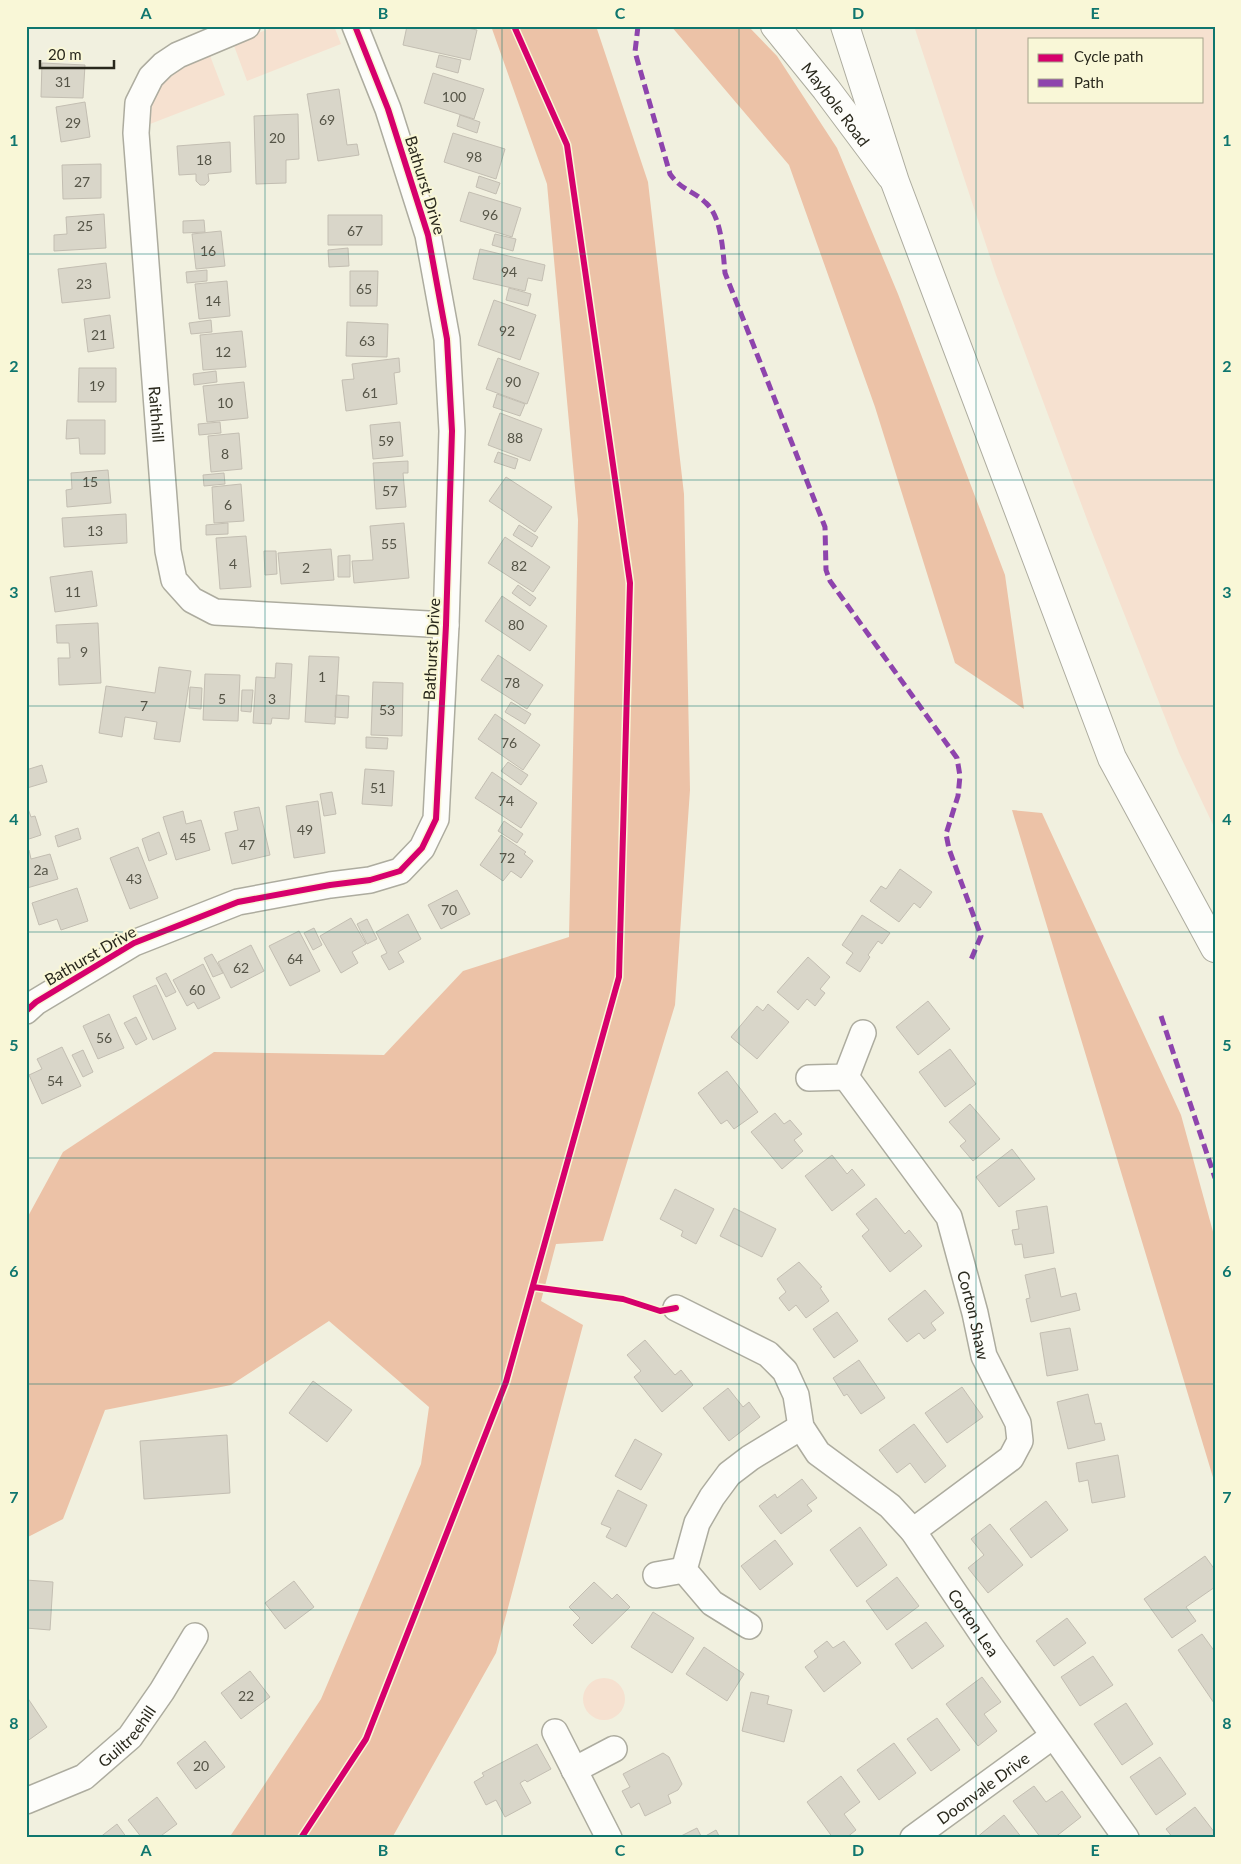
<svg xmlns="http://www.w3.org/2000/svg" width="1241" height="1864" font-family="Lato,sans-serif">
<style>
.green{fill:#f6e1d0;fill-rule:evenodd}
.forest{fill:#ecc2a7}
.building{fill:#d9d6c9;stroke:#c3beb2}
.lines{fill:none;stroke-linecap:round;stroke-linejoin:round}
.street-casing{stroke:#adac9f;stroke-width:28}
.primary-casing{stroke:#adac9f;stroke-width:30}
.highway-casing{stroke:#adac9f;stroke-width:30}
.street{stroke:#fdfdfa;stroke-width:25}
.primary{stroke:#fdfdfa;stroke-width:28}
.highway{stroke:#fdfdfa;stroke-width:28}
.quiet{stroke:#8e44ad;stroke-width:5;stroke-dasharray:10 5;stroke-linecap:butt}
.cycleway-casing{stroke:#f9f7d7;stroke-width:9}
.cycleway{stroke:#d6006c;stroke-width:6}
.grid{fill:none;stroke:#0f766e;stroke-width:1;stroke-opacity:0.55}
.labels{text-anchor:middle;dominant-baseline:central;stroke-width:4.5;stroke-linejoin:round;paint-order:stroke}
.number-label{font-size:14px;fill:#555447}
.street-label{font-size:16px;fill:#29281c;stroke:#f9f7d7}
.neatline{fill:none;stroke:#0f766e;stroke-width:2}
.grid-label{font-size:16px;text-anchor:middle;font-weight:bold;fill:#0f766e}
</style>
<rect width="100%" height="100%" fill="#f1f0df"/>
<!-- green -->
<path class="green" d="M276 26H334L341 44 247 81 233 43Z
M914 26H1215V829L1179 753 1088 522 996 275ZM1030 39H1202V101H1030Z
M209 53 225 95 150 124 152 106 161 85 190 61Z
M583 1699a21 21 0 1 1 42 0a21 21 0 1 1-42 0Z"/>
<!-- forest -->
<path class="forest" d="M491 26H596L648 182 684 494 690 790 675 1005 603 1241 556 1244 541 1301 583 1325 496 1653 392 1838H229L321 1699 421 1464 429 1407 329 1321 231 1385 105 1410 63 1519 26 1538V1220L63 1152 214 1052 384 1055 463 971 569 937 578 520 547 184Z
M671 26H748L777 56 837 148 898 294 1005 575 1024 709 955 663 875 407 789 165Z
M1012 810 1042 813 1181 1115 1215 1239V1484Z"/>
<!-- building -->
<path class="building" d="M407 26H458L477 30 470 60 403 45Z
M439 55 461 60 458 73 436 67Z
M42 63 85 65 83 98 41 97Z
M433 73 484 89 474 119 424 103Z
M339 89 347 145 357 144 359 155 318 161 307 94Z
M85 102 90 137 61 142 56 107Z
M298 114 299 159 286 160V183L256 184 254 116Z
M460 115 480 122 477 133 457 126Z
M453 133 505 149 496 179 444 162Z
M230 142 231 172 208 174 209 181 205 185H200L196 181V174L179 175 177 146Z
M101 164V198L63 199 62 165Z
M479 176 500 183 496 194 476 187Z
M469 192 521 208 512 237 460 221Z
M104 214 106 248 54 251V235L67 234 66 217Z
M328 215H382V245H328Z
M204 220 205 232 183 233V221Z
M221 231 225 266 196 269 192 234Z
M495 234 516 239 513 251 492 245Z
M348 248 349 266 329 267 328 250Z
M480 249 545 265 542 281 528 278 525 291 473 279Z
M106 263 110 298 62 303 58 269Z
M207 270V281L187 283 186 272Z
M350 271H378L377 306H350Z
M227 281 230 316 199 319 195 284Z
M509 288 531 294 528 306 506 300Z
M494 300 536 315 520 360 478 345Z
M110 315 114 348 88 352 84 319Z
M211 320 212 332 191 334 189 323Z
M347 322 388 324 387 357 346 356Z
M242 331 246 367 203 370 200 335Z
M399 358 400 372 394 373 397 404 346 411 342 380 354 379 352 364Z
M498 358 539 373 527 404 486 389Z
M79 368H116V402H78Z
M216 371 217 382 194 385 193 374Z
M244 382 248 418 207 422 203 386Z
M497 394 525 404 520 416 493 407Z
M500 413 542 429 530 461 488 445Z
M67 420H105V454H80L79 438 66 439Z
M220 422 221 433 199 435 198 424Z
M400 422 403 456 373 459 370 425Z
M239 433 242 469 211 472 208 436Z
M498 452 518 459 515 469 494 462Z
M408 461V473H403L406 507 376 509 373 463Z
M108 470 111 503 67 507 66 490 72 489 71 473Z
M224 473 225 484 204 486 203 475Z
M506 477 552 507 535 532 489 501Z
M241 484 244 521 214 523 212 487Z
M126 514 127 543 64 547 62 518Z
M228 523V534L206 535V525Z
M404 523 409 578 354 583 352 561 373 560 370 526Z
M519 525 538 537 532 547 513 535Z
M246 536 251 587 220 589 216 538Z
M505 537 550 567 533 592 488 563Z
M331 549 334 580 281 584 278 553Z
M264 551H276L277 574 265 575Z
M350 555V577H338V556Z
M92 571 97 606 55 612 50 577Z
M518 585 536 598 530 606 512 593Z
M502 596 547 626 530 651 485 621Z
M98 623 101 683 59 685 58 658H70L69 643H57L56 625Z
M498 655 543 685 527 709 481 680Z
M309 656 339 657 335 724 305 722Z
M276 663 292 664 289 719 272 718 271 724 253 723 256 677 275 678Z
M159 667 191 671 180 742 154 739 157 722 125 717 122 737 99 733 106 686 155 693Z
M205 674 240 675 238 721 203 720Z
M373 682 403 683 402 736 371 735Z
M190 687 202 688 201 709 189 708Z
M242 690H253L251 712 241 711Z
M336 695 349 696 348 718 335 717Z
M511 702 531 714 525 724 505 712Z
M495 714 540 745 523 770 478 739Z
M366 737 388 738 387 749 366 748Z
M508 762 528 775 521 785 501 771Z
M42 765 47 782 27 788 26 770Z
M365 769 394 771 392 806 362 804Z
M492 772 537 803 521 828 475 798Z
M332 792 336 814 324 816 320 794Z
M318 801 325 853 294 858 286 806Z
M26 803 31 817 35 816 41 835 26 840Z
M259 807 270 855 232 864 225 833 238 830 234 812Z
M183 811 186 824 201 820 210 850 176 860 163 817Z
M504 821 523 834 517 843 498 831Z
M78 828 81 839 58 847 55 836Z
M159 832 167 854 149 861 142 839Z
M501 835 526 852 524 854 533 861 521 878 511 871 503 881 480 865Z
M138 847 158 898 130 909 110 858Z
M29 850 31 859 50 854 58 879 27 888 26 851Z
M900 869 932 892 920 908 914 903 899 922 870 901 881 886 886 889Z
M77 888 88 921 61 930 57 919 39 925 32 903Z
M457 890 470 914 441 929 428 905Z
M408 914 421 939 398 952 404 962 389 970 381 956 387 953 376 932Z
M862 915 890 933 882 944 878 941 868 955 870 957 860 972 846 963 853 953 842 945Z
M351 918 366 944 352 952 358 963 341 973 320 936Z
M367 919 377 939 367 944 357 924Z
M314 928 322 945 313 950 304 933Z
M299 931 320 971 290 986 269 946Z
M251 945 264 971 231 988 218 962Z
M212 954 223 973 213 977 204 958Z
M808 957 830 977 820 989 825 993 815 1006 807 999 798 1010 777 992Z
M203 964 220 998 198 1009 194 1002 187 1006 173 980Z
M166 973 176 992 166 997 156 978Z
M156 985 176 1029 153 1040 133 996Z
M928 1001 950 1029 918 1055 896 1027Z
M768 1004 789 1022 757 1059 731 1037 757 1006 763 1011Z
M109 1014 124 1048 98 1059 83 1026Z
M136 1017 147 1039 136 1045 124 1023Z
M62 1047 81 1086 42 1104 29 1075 42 1069 37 1059Z
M950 1049 976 1084 945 1107 919 1072Z
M83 1050 93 1072 83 1077 72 1055Z
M727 1071 758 1112 734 1129 727 1120 721 1124 698 1093Z
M970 1104 1000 1139 973 1161 960 1146 966 1141 949 1122Z
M775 1113 784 1124 790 1120 802 1134 794 1140 803 1151 782 1169 751 1132Z
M1012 1149 1035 1179 999 1207 976 1177Z
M832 1155 847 1174 852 1169 865 1185 832 1211 805 1176Z
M675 1189 714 1209 696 1244 681 1236 683 1231 660 1219Z
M876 1198 905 1234 909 1230 922 1246 890 1272 862 1236 869 1230 856 1214Z
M1047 1206 1054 1253 1024 1258 1022 1244 1015 1245 1012 1230 1019 1229 1016 1211Z
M734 1208 776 1229 762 1257 720 1236Z
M799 1262 822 1287 820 1288 829 1301 806 1318 796 1305 789 1311 779 1298 786 1292 777 1279Z
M1055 1268 1061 1297 1076 1293 1080 1310 1031 1322 1026 1299 1030 1298 1025 1275Z
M925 1290 944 1313 931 1323 936 1330 924 1339 919 1333 907 1342 888 1319Z
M837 1312 858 1341 834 1358 813 1329Z
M1070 1328 1078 1370 1047 1376 1040 1333Z
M645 1340 675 1375 681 1370 693 1385 662 1412 634 1377 641 1371 627 1355Z
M859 1360 885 1398 861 1414 847 1394 844 1396 833 1378Z
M313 1381 352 1410 327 1442 289 1413Z
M962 1387 983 1417 947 1443 925 1413Z
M728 1388 743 1407 749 1402 760 1417 729 1441 703 1408Z
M1088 1394 1095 1424 1101 1423 1105 1440 1068 1449 1057 1402Z
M914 1424 946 1466 925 1483 910 1463 897 1473 879 1450Z
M227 1435 230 1493 144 1499 140 1441Z
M635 1439 662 1454 641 1490 615 1476Z
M1118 1455 1125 1497 1092 1503 1088 1480 1079 1482 1076 1463Z
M802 1479 817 1498 807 1505 812 1511 781 1534 759 1506 775 1494 777 1498Z
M618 1490 647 1505 626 1547 606 1537 611 1528 601 1524Z
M1046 1501 1068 1530 1031 1558 1010 1529Z
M990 1524 1023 1565 988 1593 968 1568 984 1555 971 1539Z
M860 1527 887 1565 857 1587 830 1550Z
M775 1540 793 1564 760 1590 741 1566Z
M1205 1556 1215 1570V1587L1186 1607 1196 1621 1172 1638 1144 1599Z
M897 1577 919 1606 887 1630 866 1601Z
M26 1580 53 1582 50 1630 26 1628Z
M294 1581 314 1607 285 1629 265 1603Z
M594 1582 612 1599 617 1594 630 1607 592 1644 573 1625 580 1618 569 1607Z
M653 1612 694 1638 672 1673 631 1647Z
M1067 1618 1086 1643 1054 1666 1036 1641Z
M926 1622 944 1646 912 1669 895 1644Z
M1202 1634 1215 1652 1214 1703 1178 1650Z
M827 1641 833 1648 844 1641 861 1663 824 1692 805 1667 818 1657 814 1651Z
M704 1647 744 1674 727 1701 686 1674Z
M1093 1656 1113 1685 1080 1706 1061 1677Z
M250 1671 270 1697 241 1719 221 1693Z
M982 1677 1001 1702 984 1714 997 1731 978 1746 946 1704Z
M751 1692 769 1696 767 1704 792 1710 784 1742 742 1731Z
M27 1697 47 1727 26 1742V1698Z
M1126 1703 1153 1744 1122 1765 1094 1724Z
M937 1718 960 1750 931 1771 907 1739Z
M205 1741 225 1767 196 1789 177 1763Z
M894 1743 916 1773 879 1800 857 1770Z
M537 1744 551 1769 527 1782 525 1780 520 1783 531 1803 505 1817 496 1800 486 1805 474 1782 484 1776 482 1773Z
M663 1753 669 1757 682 1784 678 1790 668 1795 671 1803 645 1816 639 1803 631 1808 622 1791 630 1787 623 1774Z
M1160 1757 1186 1794 1156 1815 1130 1777Z
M841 1776 860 1802 844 1814 856 1830 846 1838H833L807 1802Z
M1034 1786 1046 1802 1062 1791 1081 1817 1054 1838H1041L1013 1801Z
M157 1797 177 1824 158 1838H142L128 1820Z
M1195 1807 1215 1833V1838H1173L1166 1829Z
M1004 1815 1022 1838H976Z
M117 1824 127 1838H99Z
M697 1828 702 1838 716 1830 720 1838H677Z"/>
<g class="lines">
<!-- street casing -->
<g class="street-casing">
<g id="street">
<path id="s1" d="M247 26 178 55 163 65 151 77 138 103 136 133 168 551 174 580 192 600 215 612 446 625"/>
<path d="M26 1011 36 1002 134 943 238 902 330 885 370 880 400 871 422 848 436 819 446 625 452 431 447 339 428 235 388 109 355 26"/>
<path id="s2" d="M846 1077 949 1217 975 1313 984 1356 1018 1423 1020 1441 1011 1458 913 1531"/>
<path d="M809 1078 846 1077 863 1033"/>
<path id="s3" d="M676 1308 768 1354 785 1371 796 1395 801 1427 818 1453 890 1506 913 1531 991 1647 1126 1838"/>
<path d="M656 1575 684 1570"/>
<path d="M749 1626 712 1603 684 1570 697 1523 712 1497 729 1474 750 1458 801 1427"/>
<path d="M555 1732 609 1838"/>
<path d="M574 1770 614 1749"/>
<path id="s4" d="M26 1801 84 1777 130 1737 162 1691 195 1636"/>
<path id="s5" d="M913 1838 1053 1736"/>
</g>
</g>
<!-- primary casing -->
<g class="primary-casing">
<g id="primary">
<path id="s6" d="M775 26 826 89 891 176"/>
</g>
</g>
<!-- highway casing -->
<g class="highway-casing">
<path id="highway" d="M845 26 895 182 1112 758 1215 948"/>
</g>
<!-- street -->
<use href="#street" class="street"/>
<!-- primary -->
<use href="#primary" class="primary"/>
<!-- highway -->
<use href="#highway" class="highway"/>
<!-- quiet -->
<path class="quiet" d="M638 26 635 52 670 174C682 191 693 190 706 203 722 217 723 253 725 273L825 527 826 570 830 581 957 758 960 776 958 796 946 834 949 849 981 936 970 962
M1161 1016 1215 1178"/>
<!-- cycleway casing -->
<g class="cycleway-casing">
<path id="cycleway" d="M26 1011 36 1002 134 943 238 902 330 885 370 880 400 871 422 848 436 819 446 625 452 431 447 339 428 235 388 109 355 26
M533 1287 623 1299 660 1311 676 1308
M301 1838 366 1739 506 1382 619 977 630 583 567 145 514 26"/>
</g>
<!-- cycleway -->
<use href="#cycleway" class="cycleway"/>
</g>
<!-- grid -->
<path class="grid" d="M265 26V1838M502 26V1838M739 26V1838M976 26V1838M26 254H1215M26 480H1215M26 706H1215M26 932H1215M26 1158H1215M26 1384H1215M26 1610H1215"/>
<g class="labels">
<!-- number labels -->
<g class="number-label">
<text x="63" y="81">31</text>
<text x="454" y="96">100</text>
<text x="327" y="119">69</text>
<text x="73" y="122">29</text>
<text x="277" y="137">20</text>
<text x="474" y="156">98</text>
<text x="204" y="159">18</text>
<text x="82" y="181">27</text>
<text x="490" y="214">96</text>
<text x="85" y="225">25</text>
<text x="355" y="230">67</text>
<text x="208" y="250">16</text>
<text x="509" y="271">94</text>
<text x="84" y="283">23</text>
<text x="364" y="288">65</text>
<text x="213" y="300">14</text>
<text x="507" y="330">92</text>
<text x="99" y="334">21</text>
<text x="367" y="340">63</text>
<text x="223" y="351">12</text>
<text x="513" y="381">90</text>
<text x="97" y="385">19</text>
<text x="370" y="392">61</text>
<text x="225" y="402">10</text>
<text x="515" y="437">88</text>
<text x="386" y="440">59</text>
<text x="225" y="453">8</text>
<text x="90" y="481">15</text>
<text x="390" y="490">57</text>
<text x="228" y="504">6</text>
<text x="95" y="530">13</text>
<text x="389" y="543">55</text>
<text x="233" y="563">4</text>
<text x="519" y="565">82</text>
<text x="306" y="567">2</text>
<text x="73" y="591">11</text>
<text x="516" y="624">80</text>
<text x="84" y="651">9</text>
<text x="322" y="676">1</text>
<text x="512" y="682">78</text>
<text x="222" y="698">5</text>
<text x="272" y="698">3</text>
<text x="144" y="705">7</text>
<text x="387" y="709">53</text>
<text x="509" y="742">76</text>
<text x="378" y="787">51</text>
<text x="506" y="800">74</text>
<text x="305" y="829">49</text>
<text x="188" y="837">45</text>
<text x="247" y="844">47</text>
<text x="507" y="857">72</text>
<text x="41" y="869">2a</text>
<text x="134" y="878">43</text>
<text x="449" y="909">70</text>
<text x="295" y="958">64</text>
<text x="241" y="967">62</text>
<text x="197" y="989">60</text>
<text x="104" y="1037">56</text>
<text x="55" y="1080">54</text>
<text x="246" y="1695">22</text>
<text x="201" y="1765">20</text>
</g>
<!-- street labels -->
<g class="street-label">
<text stroke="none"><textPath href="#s6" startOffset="99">Maybole Road</textPath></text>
<text transform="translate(426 185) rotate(73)">Bathurst Drive</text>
<text stroke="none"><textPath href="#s1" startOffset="451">Raithhill</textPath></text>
<text transform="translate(431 649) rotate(-87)">Bathurst Drive</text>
<text transform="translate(90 955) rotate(-30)">Bathurst Drive</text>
<text stroke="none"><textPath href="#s2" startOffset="275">Corton Shaw</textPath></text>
<text stroke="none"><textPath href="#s3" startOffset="450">Corton Lea</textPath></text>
<text stroke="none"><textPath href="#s4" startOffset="122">Guiltreehill</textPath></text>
<text stroke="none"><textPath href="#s5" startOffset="86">Doonvale Drive</textPath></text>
</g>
</g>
<!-- border -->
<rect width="1241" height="1864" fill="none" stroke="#f9f7d7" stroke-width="55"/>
<!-- legend -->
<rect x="1028" y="38" width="175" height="65" fill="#f9f7d7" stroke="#a6a48c"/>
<rect x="1038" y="54" width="25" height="8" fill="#d6006c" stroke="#a6a48c"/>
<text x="1074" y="62" font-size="15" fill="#29281c">Cycle path</text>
<rect x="1038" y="79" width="25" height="8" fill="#8e44ad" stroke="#a6a48c"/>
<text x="1074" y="88" font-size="15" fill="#29281c">Path</text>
<!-- scale -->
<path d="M40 60v8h74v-8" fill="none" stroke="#29281c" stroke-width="2.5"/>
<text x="48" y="60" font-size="15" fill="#29281c" stroke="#f9f7d7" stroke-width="4" paint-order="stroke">20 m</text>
<rect x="28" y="28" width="1186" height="1808" class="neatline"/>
<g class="grid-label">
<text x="146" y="19">A</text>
<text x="383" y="19">B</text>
<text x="620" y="19">C</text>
<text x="858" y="19">D</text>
<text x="1095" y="19">E</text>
<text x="14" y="146">1</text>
<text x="1227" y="146">1</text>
<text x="14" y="372">2</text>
<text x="1227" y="372">2</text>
<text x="14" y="598">3</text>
<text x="1227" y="598">3</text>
<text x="14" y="825">4</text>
<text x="1227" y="825">4</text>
<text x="14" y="1051">5</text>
<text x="1227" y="1051">5</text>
<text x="14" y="1277">6</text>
<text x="1227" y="1277">6</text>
<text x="14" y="1503">7</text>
<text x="1227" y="1503">7</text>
<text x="14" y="1729">8</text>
<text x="1227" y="1729">8</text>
<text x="146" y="1856">A</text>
<text x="383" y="1856">B</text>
<text x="620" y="1856">C</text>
<text x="858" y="1856">D</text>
<text x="1095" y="1856">E</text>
</g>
</svg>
